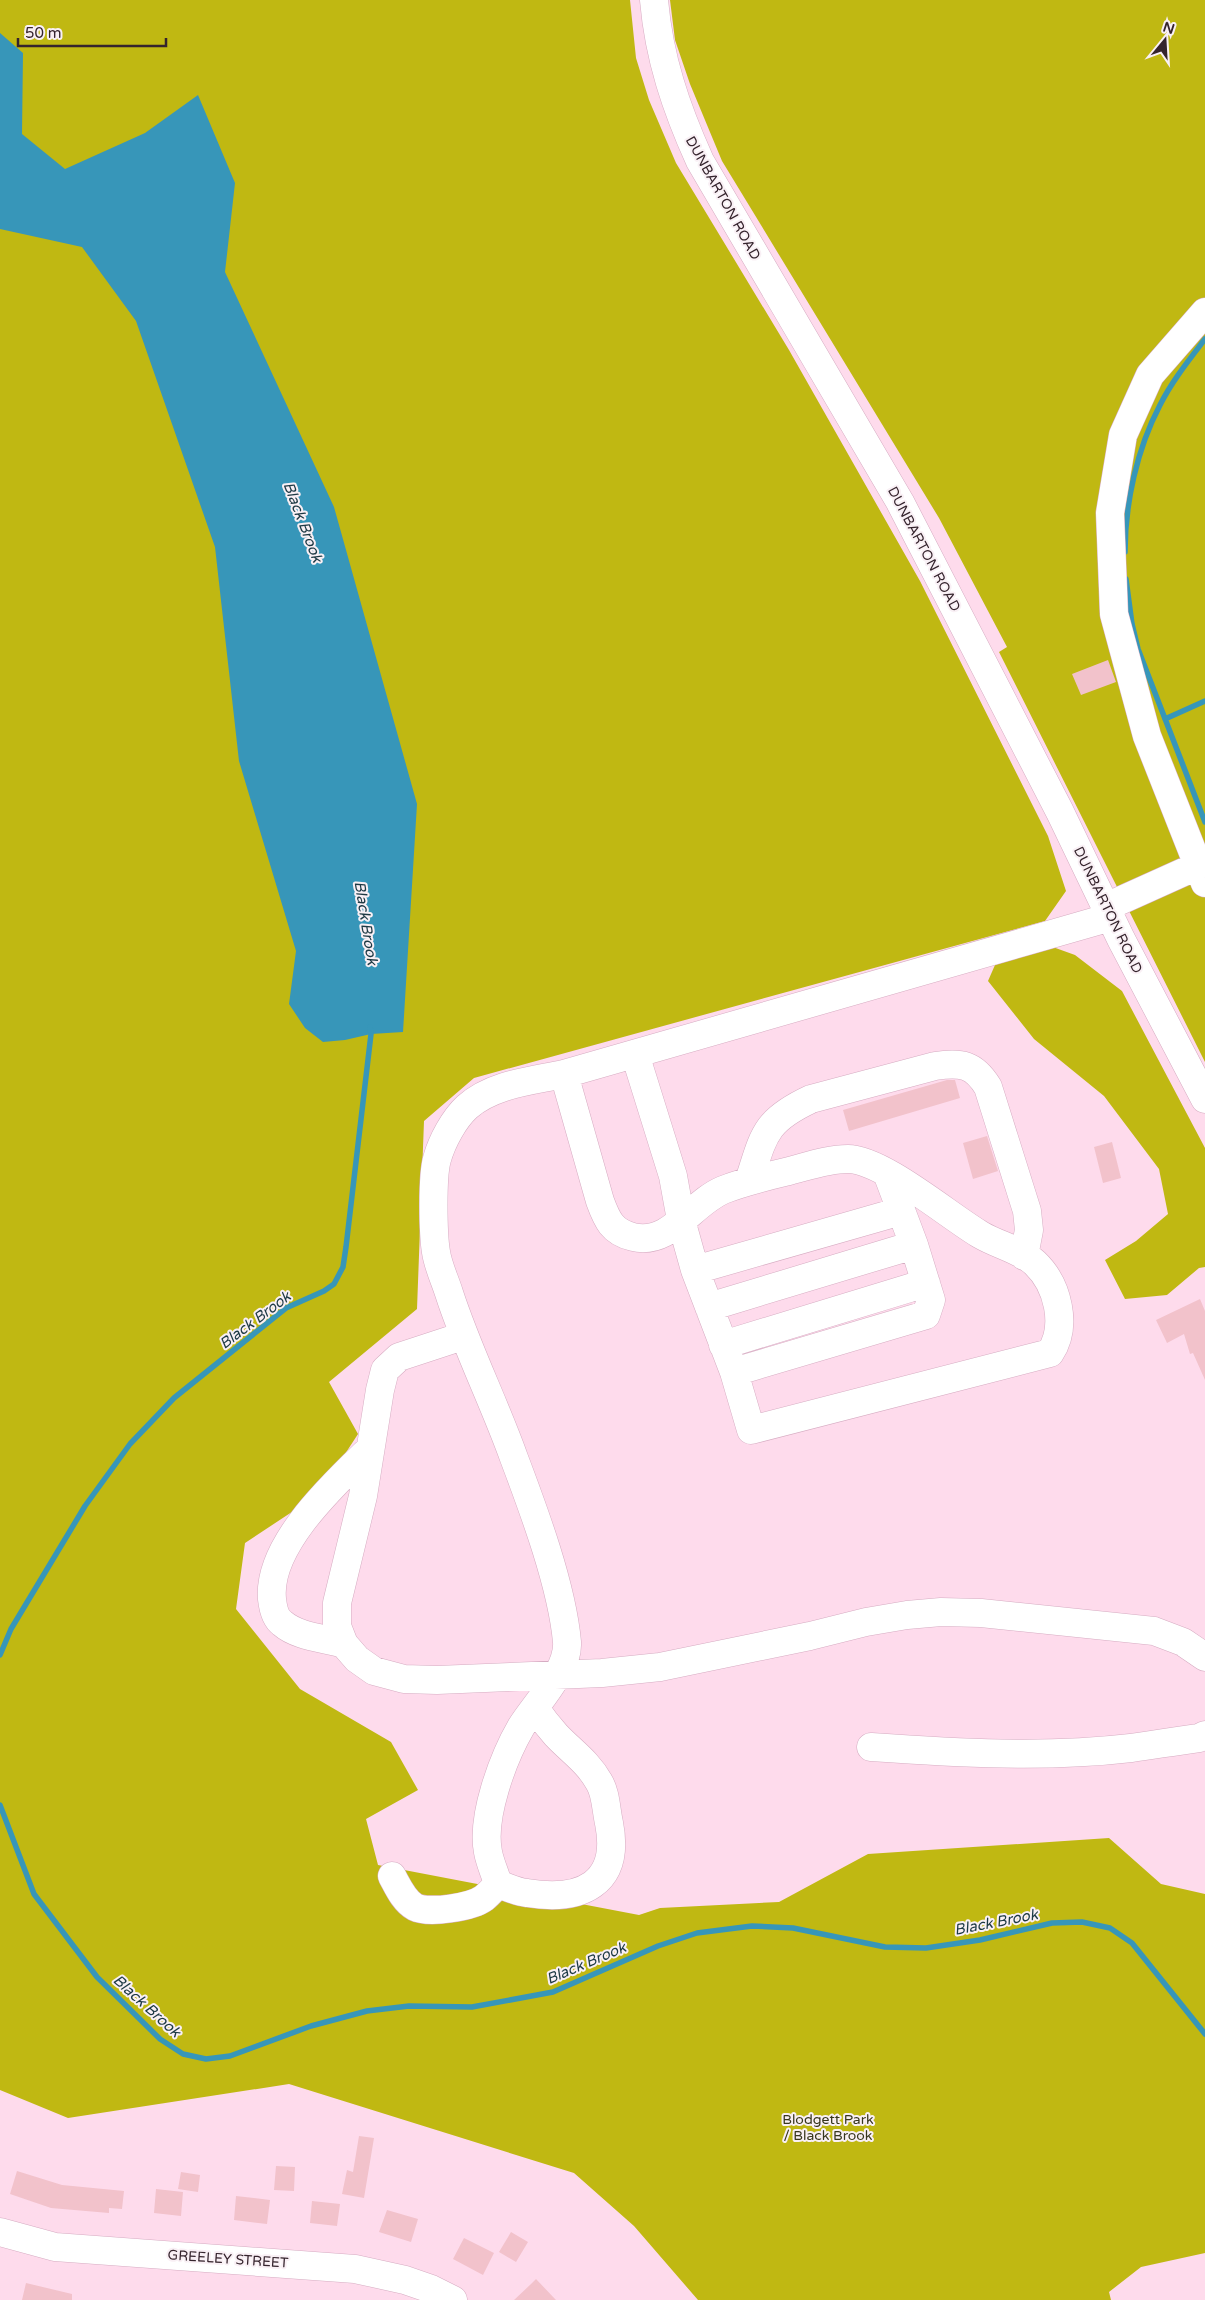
<svg xmlns="http://www.w3.org/2000/svg" width="1205" height="2300" font-family="'Varela Round',sans-serif">
<style>
.green{fill:#c0b812}
.water{fill:#3796b9}
.lines{fill:none;stroke-linecap:round;stroke-linejoin:round}
.stream{stroke:#3796b9;stroke-width:5.5}
.building{fill:#f2c2cb}
.minor-casing{stroke:#d6acc2;stroke-width:29}
.minor{stroke:#fff;stroke-width:28}
.labels{text-anchor:middle;dominant-baseline:central;stroke-width:4;stroke-linejoin:round;paint-order:stroke}
.street-label{font-size:14px;fill:#35242d;stroke:#f9f0f5}
.park-label{font-size:14px;fill:#37361d;stroke:#f9f0f5}
.water-label{font-size:15px;font-style:italic;fill:#1d3944;stroke:#f9f0f5}
</style>
<rect width="100%" height="100%" fill="#fedbec"/>
<!-- green -->
<path class="green" d="M0 0H630L636 58 649 100 676 163 789 350 920 581 1048 836 1066 891 1045 921 474 1078 424 1121 417 1309 329 1382 358 1434 319 1494 245 1543 236 1609 300 1689 391 1742 418 1790 366 1819 378 1865 639 1915 660 1908 779 1902 868 1854 1109 1838 1161 1884 1205 1894V2253L1141 2267 1109 2292 1111 2300H698L634 2226 574 2173 289 2084 68 2118 0 2090Z
M670 0H1205V1062L999 652 1007 647 939 518 722 161 690 84 675 40Z
M1050 946 1075 955 1122 991 1205 1148V1267L1199 1268 1167 1295 1125 1299 1105 1260 1136 1241 1168 1214 1159 1169 1104 1096 1034 1039 988 981 995 965Z"/>
<!-- water -->
<path class="water" d="M0 33 23 53 22 134 65 169 145 133 198 95 235 183 225 272 334 507 417 804 403 1032 371 1034 345 1040 323 1042 305 1028 289 1004 296 951 239 761 215 547 136 321 82 247 0 229Z"/>
<g class="lines">
<!-- stream -->
<path class="stream" d="M1125 552C1125 503 1137 449 1160 405 1172 381 1189 360 1205 339
M1126 579 1132 624 1138 649 1205 822
M1165 719 1205 701
M0 1655 11 1629 85 1506 130 1444 174 1398 286 1308 324 1291 334 1284 343 1267 346 1247 371 1034 370 1027
M0 1805 34 1894 97 1977 160 2039 183 2054 206 2059 230 2056 311 2026 367 2011 409 2006 472 2007 553 1992 658 1946 697 1933 752 1926 793 1928 885 1947 926 1948 980 1940 1052 1923 1082 1922 1110 1928 1132 1943 1205 2034"/>
</g>
<!-- building -->
<path class="building" d="M1108 660 1116 682 1081 695 1072 674Z
M947 1080H955L960 1098 849 1131 843 1110Z
M987 1136 998 1171 973 1179 963 1143Z
M1112 1142 1121 1178 1103 1183 1094 1147Z
M1200 1299 1205 1311V1380L1193 1353 1190 1354 1184 1334 1167 1343 1156 1320Z
M359 2136 374 2138 364 2198 342 2194 347 2170 353 2172Z
M276 2166 295 2167 294 2191 274 2190Z
M17 2171 62 2185 124 2191 122 2209 109 2208V2213L51 2208 10 2194Z
M181 2172 200 2175 198 2192 178 2189Z
M156 2189 183 2192 181 2216 154 2213Z
M236 2196 270 2200 267 2224 234 2220Z
M312 2201 340 2204 337 2226 310 2223Z
M387 2210 418 2219 411 2242 379 2232Z
M511 2232 528 2242 516 2262 499 2252Z
M464 2238 494 2253 483 2275 453 2259Z
M536 2279 556 2300H514L531 2284Z
M26 2283 72 2294V2300H22Z"/>
<g class="lines">
<!-- minor casing -->
<g class="minor-casing">
<path id="minor" d="M654 0C659 58 676 108 700 161L900 502 1060 812 1121 939 1205 1099
M1205 312 1150 375 1123 435 1110 513 1114 614 1147 736 1205 883
M1106 907 1197 866
M564 1074 600 1201C607 1220 612 1232 633 1237 670 1246 692 1203 723 1190 743 1182 764 1177 785 1172 806 1167 826 1159 848 1159 882 1159 950 1217 981 1235 998 1245 1021 1250 1035 1263 1058 1285 1068 1326 1050 1353L751 1430 734 1372 695 1270 681 1220 673 1176 635 1054
M749 1181C764 1135 764 1121 811 1099L935 1066C961 1062 974 1064 988 1087L1027 1211 1029 1230 1024 1256
M695 1270 901 1211
M709 1307 914 1245
M463 1336 399 1357 385 1370 380 1390 363 1496 337 1603V1626L344 1644 357 1659 374 1671 404 1679 437 1680 602 1673 660 1667 810 1636 866 1622 907 1615 941 1612 981 1613 1154 1631 1183 1642 1205 1657
M723 1345 926 1283
M734 1372 926 1315 931 1300 914 1245 887 1173
M344 1644C324 1638 298 1637 282 1623 275 1618 273 1608 272 1599 267 1545 335 1483 370 1449
M871 1747C956 1753 1046 1758 1131 1748 1153 1745 1176 1741 1199 1738L1205 1735
M392 1876C398 1887 404 1901 415 1907 429 1914 472 1907 484 1898 489 1894 494 1888 498 1884 495 1873 490 1863 488 1852 481 1817 503 1758 521 1727 535 1704 569 1671 567 1642 562 1586 534 1511 514 1458 494 1402 467 1349 449 1293 445 1280 438 1266 436 1252 433 1234 432 1176 437 1159 442 1141 454 1119 467 1107 493 1084 531 1081 564 1074L1111 917
M498 1884C507 1887 517 1892 527 1893 581 1902 621 1884 609 1823 606 1810 606 1793 599 1782 588 1762 571 1751 556 1735 548 1726 541 1717 535 1708
M0 2232 55 2247 355 2269 405 2280 431 2289 453 2300"/>
</g>
<!-- minor -->
<use href="#minor" class="minor"/>
</g>
<g class="labels">
<!-- street labels -->
<g class="street-label">
<text transform="translate(723 198) rotate(61)">DUNBARTON ROAD</text>
<text transform="translate(924 549) rotate(62)">DUNBARTON ROAD</text>
<text transform="translate(1108 910) rotate(64)">DUNBARTON ROAD</text>
<text transform="translate(228 2259) rotate(4)">GREELEY STREET</text>
</g>
<!-- park labels -->
<g class="park-label">
<text x="828" y="2119">Blodgett Park<tspan x="828" dy="16">/ Black Brook</tspan></text>
</g>
<!-- water labels -->
<g class="water-label">
<text transform="translate(303 522) rotate(69)">Black Brook</text>
<text transform="translate(366 923) rotate(81)">Black Brook</text>
<text transform="translate(255 1320) rotate(-37)">Black Brook</text>
<text transform="translate(996 1922) rotate(-11)">Black Brook</text>
<text transform="translate(586 1963) rotate(-23)">Black Brook</text>
<text transform="translate(147 2006) rotate(42)">Black Brook</text>
</g>
</g>
<!-- north arrow -->
<g transform="translate(1165 40) rotate(18)" stroke="#f9f0f5" stroke-width="4" paint-order="stroke">
<path d="M0-4L9 19L0 12L-9 19Z" fill="#35242d"/>
<text y="-8" font-size="14" font-weight="bold" text-anchor="middle" fill="#35242d">N</text>
</g>
<!-- scale -->
<path d="M18 38v8h148v-8" fill="none" stroke="#35242d" stroke-width="2.5"/>
<text x="25" y="38" font-size="15" fill="#35242d" stroke="#f9f0f5" stroke-width="4" paint-order="stroke">50 m</text>
</svg>
